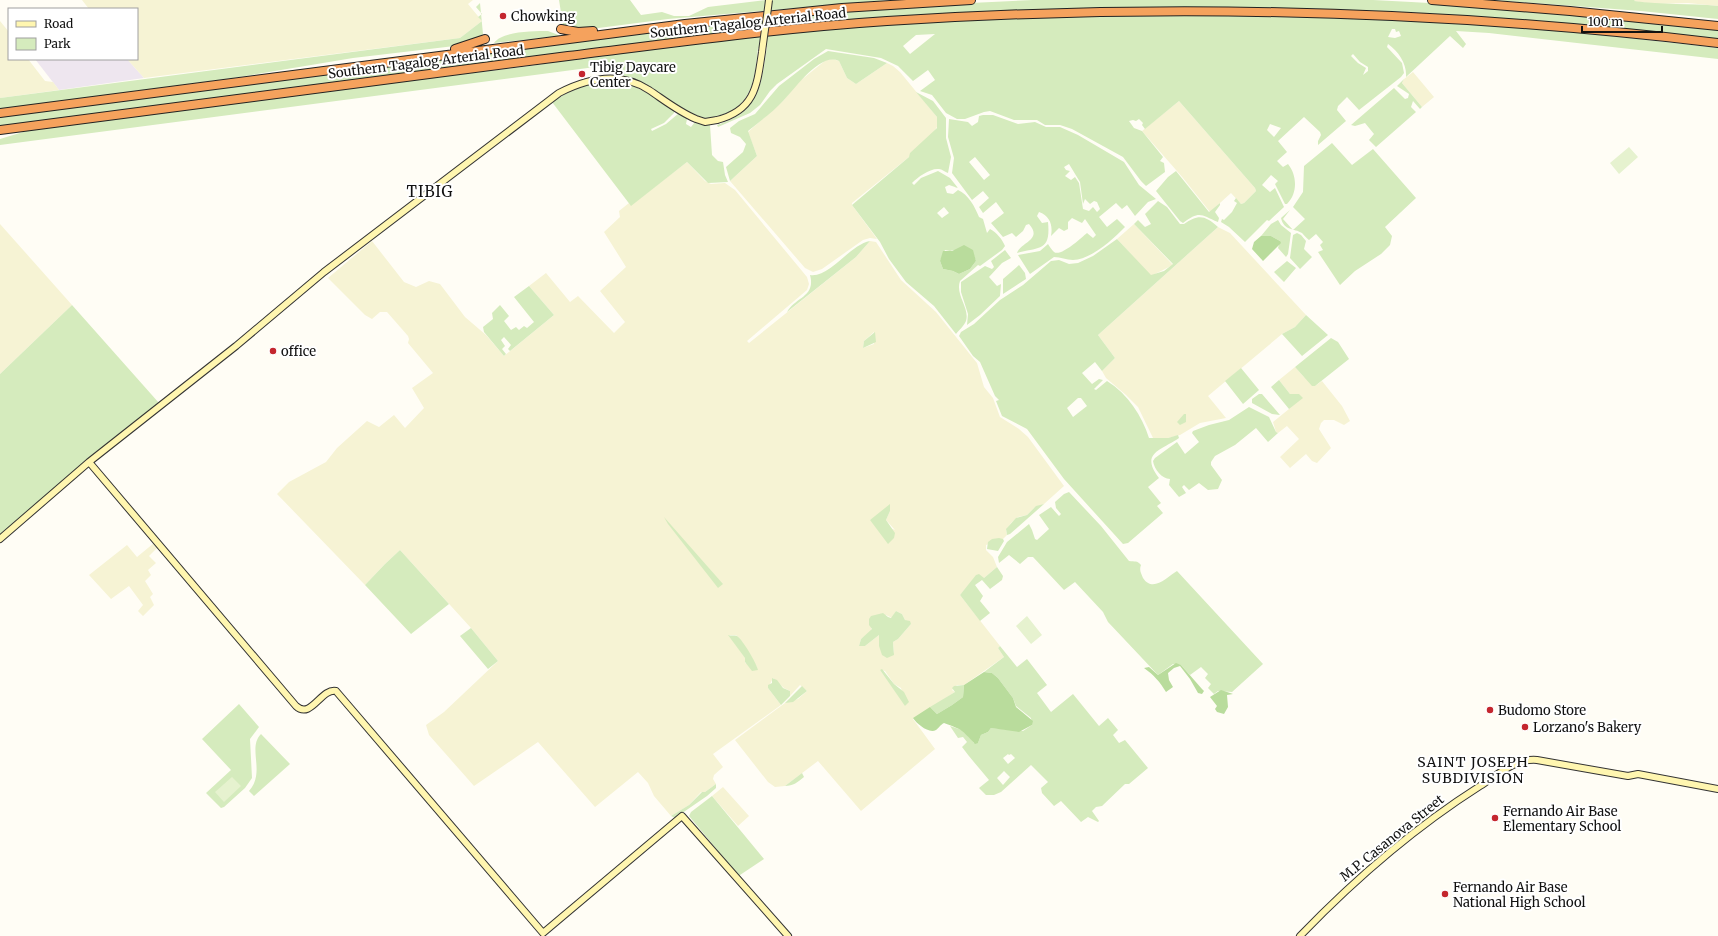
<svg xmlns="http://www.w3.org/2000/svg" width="1718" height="936" font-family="Merriweather,serif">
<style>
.industrial{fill:#eee6ef}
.farmland{fill:#f6f3d4;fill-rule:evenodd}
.green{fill:#d5ebbd;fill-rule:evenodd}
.forest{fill:#b9dc9c}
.pitch{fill:#e6f2cf}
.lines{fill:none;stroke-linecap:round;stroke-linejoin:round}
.secondary-casing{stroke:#333;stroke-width:8}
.highway-casing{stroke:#222;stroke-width:10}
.secondary{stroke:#fff6b0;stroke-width:6}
.highway{stroke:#f5a25d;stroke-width:8}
.secondary-bridge-casing{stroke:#333;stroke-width:8;stroke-linecap:butt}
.secondary-bridge{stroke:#fff6b0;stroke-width:6}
.poi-dot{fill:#c4262e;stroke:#fff;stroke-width:1.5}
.labels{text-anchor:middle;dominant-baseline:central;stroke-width:4;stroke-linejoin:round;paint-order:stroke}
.poi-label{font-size:13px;fill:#111;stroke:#fff;text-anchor:start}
.street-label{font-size:13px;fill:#111;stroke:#fff}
.neighbourhood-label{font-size:14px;letter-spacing:1px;fill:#111;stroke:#fff}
.quarter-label{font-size:15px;letter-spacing:1px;fill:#111;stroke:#fff}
</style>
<rect width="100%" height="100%" fill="#fffdf5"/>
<!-- industrial -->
<path class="industrial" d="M35 59H127L144 78 59 90Z"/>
<!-- farmland -->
<path class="farmland" d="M82 0H473L468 4 482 21 460 38 144 78 127 59H137V9H89Z
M1635 0H1718V6L1688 3 1653 4 1633 1Z
M0 21 9 32V59H28L45 81 53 82 59 90 0 98Z
M833 59 839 61 847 78 856 84 887 63 893 66 900 72 937 117 939 124 933 133 909 157 852 203V205L877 239 870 238 863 240 822 269 813 272 805 268 730 181 757 156 748 132 784 100 794 86 811 72 826 60Z
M1413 72 1434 97 1422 107 1402 83 1404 79Z
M1179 101 1255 188 1256 191 1244 203 1241 204 1231 193 1210 212 1183 178 1142 131Z
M687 162 705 181 711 184 725 183 735 190 807 277 809 284 807 290 747 341 749 343 856 257 870 241 876 242 901 280 936 312 977 363 984 387 993 398 1000 417 1019 429 1028 437 1064 486 1044 504 1034 508 1027 515 1018 517 1011 523 1006 530 1007 535 1003 539 986 545V550L993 557 997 567 984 578 969 585 960 595 1000 646 998 648 1004 657 964 685H957L952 690 955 692 913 719 935 749 861 811 818 761 785 786 775 787 768 782 735 740 785 703 798 699 807 691 800 685 790 696V691L784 688 773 678 768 688 781 705 713 754 723 767 714 775 713 779 716 784 705 792H701L689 805 671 816 654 796 648 783 638 772 595 807 538 742 474 786 429 735 426 725 444 712 498 661 471 628 400 550 385 564 365 585 277 494 289 482 326 462 337 448 367 421 379 427 394 415 405 428 424 408 412 388 433 373 408 343 409 339 408 336 387 312H380L372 319 365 315 328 278 372 241 404 282 416 287 429 281 440 284 465 317 486 335 504 356 554 315 529 286 546 273 570 302 578 296 614 333 625 322 600 291 626 267 604 232 620 217 619 211 629 203 631 205ZM874 332V344L863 348 864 341ZM890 511 886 520 895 530 870 520ZM896 611 902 614 905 620 911 624 898 639 893 642 894 653 879 646V635L865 646H859L861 639 872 631 871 626 886 615 892 618ZM729 635H736L739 638 757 667 745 663 746 659ZM880 670 885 671 894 684 901 688 906 706Z
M0 224 72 305 0 374Z
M1134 224 1173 265 1151 276 1117 239Z
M1218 227 1230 233 1306 315 1295 327 1282 334 1208 396 1226 418 1200 423 1180 435 1168 438H1153L1138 407 1126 395 1106 378 1102 371 1115 358 1098 335Z
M1295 367 1304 377 1315 386 1322 381 1342 406 1350 421 1344 425 1334 420H1324L1321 423 1319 429 1331 448 1317 463 1312 461 1306 454 1290 468 1280 457 1299 439 1287 426 1278 433 1276 432 1273 422 1289 409 1299 394H1290L1279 380Z
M154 543 157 548 149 556 156 563 148 570 151 575 145 581 153 594 150 597 154 605 143 616 138 611 143 605 129 586 111 599 89 575 127 545 137 557Z
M723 787 749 816 738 826 712 796Z"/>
<!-- green -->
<path class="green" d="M559 0H630L641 15 662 12 674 16H689L708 7 766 0H889L668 19 583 30 571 28 563 25Z
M1033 0H1373C1488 5 1603 17 1718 29V39L1486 17 1406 12 1291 8 1146 9 775 28 663 40 0 127V116L649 31 887 7Z
M1493 0H1635L1634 1C1662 5 1690 3 1718 6V19L1641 11Z
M480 3 483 34 479 37 463 45 353 58 233 78 0 109V98L460 38 482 21 478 17 482 14 476 7Z
M1110 15C1199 16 1288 14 1377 17 1491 22 1604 35 1718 48V59L1489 33 1456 31 1466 44 1463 48 1450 36 1406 77C1407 64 1399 52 1388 44L1387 47 1402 63 1404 73 1401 77 1359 110 1347 97 1338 106 1337 110 1346 121 1318 145V141L1321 135 1320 132 1304 117 1278 141 1287 152 1277 161 1283 167 1288 164C1297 175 1298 193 1287 204H1285L1275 184 1278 181 1271 175 1262 185 1270 192 1275 188 1284 207 1269 221 1267 220 1245 242 1229 227 1221 222 1222 219 1224 220 1232 212 1237 203 1234 201 1236 198 1241 204 1244 203 1256 191 1255 188 1179 101 1145 129 1142 125 1143 123 1139 119 1136 121 1133 120 1129 121 1134 128 1142 131 1163 157 1160 161 1164 163 1165 172 1146 186 1141 181 1123 157 1072 129 1060 125H1045L1037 120H1014L990 111 984 112 965 119H957L946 113 932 95 920 91 935 80 928 70 913 81 898 66 881 58 826 49 777 84 770 91 760 105 750 113 718 127 717 125C759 112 761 87 767 47L758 48C755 76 753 106 721 115 714 117 705 120 697 117 677 109 662 92 643 83 635 79 627 78 619 76L618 64 0 145V139L33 129 298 94 530 66 644 49 822 30 887 24ZM1392 29H1395L1396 32 1399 31 1401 36 1395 38 1388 37ZM935 34 910 54 903 46 916 35ZM1353 54 1360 62 1368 67V71L1363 75 1366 68 1358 63 1351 56ZM1270 124 1281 128 1274 137 1267 130Z
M548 31 561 36 494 43C502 31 534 31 548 31Z
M828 51 874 58 887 63 856 84 847 78 839 61C820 52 795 89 784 100 773 112 760 121 748 131L757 156 730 181 726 167 743 152 746 144 740 137 731 133 730 128 739 121 755 114 779 86 814 59Z
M1404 79 1402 83 1422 107 1420 109 1413 101 1411 107 1416 112 1376 147 1369 140 1374 134 1365 123 1355 126 1351 125 1394 88 1405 99 1408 98 1409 94 1397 86Z
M611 81C638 84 652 96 674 110V113L664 123 651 129 652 131 666 124 679 113 687 119 686 124 691 127 695 122 710 125 712 155 718 161 723 162 725 175 728 182 708 183 687 162 631 206 552 102C575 88 585 84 611 81Z
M916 92 933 101 946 118V138L951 157 948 173C945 172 942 169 939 169 930 168 918 177 912 183L914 185 921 178 938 171 950 178 958 188 949 185 945 187 947 193 953 194 958 190C968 194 975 207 979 217L983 219 987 233 990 229C997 233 1002 239 1005 246L1002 250 980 266 978 265 960 281C955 295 970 308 966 321 964 326 959 330 956 334L934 306 906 282 889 259 880 242 852 205 909 157 910 153 937 128V117ZM944 207 949 213 942 218 937 213ZM945 250 950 251 954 250 973 253 976 261 970 269 959 274 953 271 943 269 940 261Z
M983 115H993L1018 124 1035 122 1046 127H1060L1078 135 1124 162 1139 185 1156 199 1148 202 1135 216 1127 205 1122 209 1116 203 1099 217 1107 227 1117 219 1125 227C1112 240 1092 259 1073 260 1066 260 1061 257 1054 257L1030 274 1018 255 1040 251 1048 244C1049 246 1052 250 1054 252 1061 257 1081 238 1087 233L1093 238 1096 235 1085 219 1082 223 1072 218 1068 222V229L1064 231 1059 228 1051 236C1053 225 1050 216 1039 212L1037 216 1042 223 1048 222C1051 252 1039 247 1017 253 1021 242 1043 240 1029 224L1026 225 1023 231 1016 237 1012 233 1003 237 991 223 1004 213 996 202 983 213 979 207 989 198 983 191 972 200 952 173 954 158 948 137 949 119 968 122 972 126 978 122 979 116ZM975 157 990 175 984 180 969 162ZM1069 164 1080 182 1083 204 1085 199 1090 204 1094 201 1097 202 1100 209 1097 212 1093 207 1089 211 1083 209 1079 183 1075 177 1071 180 1065 176 1070 171 1066 170 1064 167Z
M1332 143 1352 165 1373 149 1416 198 1385 227 1392 236 1390 245 1381 254 1355 271 1340 285 1318 252 1323 250 1320 245 1323 242 1316 234 1309 240C1306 238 1304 235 1302 233 1294 228 1284 231 1281 218L1290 210 1283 219 1293 230 1305 219 1293 207 1303 192 1304 166Z
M1176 171 1209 212 1220 203V205L1215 212 1219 218 1218 222C1201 215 1200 210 1183 223L1180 221 1156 191 1168 177Z
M1158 201 1167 207 1180 224H1184C1198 214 1205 215 1218 227L1098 335 1115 358 1102 371 1095 362 1082 373 1092 384 1099 379 1103 380 1094 389 1096 390 1107 381C1128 394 1142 416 1149 438H1168L1178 435 1179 438C1160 451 1140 453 1159 478L1148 487 1161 503 1157 506 1163 513 1128 543 1123 544 1064 479 1027 429 1002 416 996 401 999 400 995 396 980 362 973 356 959 336 961 332 974 324 1000 300 1023 285 1051 261 1059 260 1069 264 1078 263 1093 256 1117 239 1151 275 1164 271 1173 264 1134 224 1138 220 1145 227 1151 224 1145 214ZM1078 398H1081L1087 406 1073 417 1067 408Z
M1278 220 1281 225 1291 233 1288 254 1286 257 1278 248 1280 241 1271 236H1261L1271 224Z
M1297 233 1301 235 1306 241 1304 249 1312 257 1300 269 1290 258 1293 235Z
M870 241 856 257 787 312C795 297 816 297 810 275 830 278 849 245 870 241Z
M1005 250 1011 258 1002 263 989 277 997 286 1001 284 1000 296 980 315 967 325 968 314 961 292V282L985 266 992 269 994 267 991 261Z
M1287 261 1296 268 1284 282 1274 272Z
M1019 265 1025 273 1026 279 1003 294V279Z
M529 286 554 315 510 351 508 349 511 345 504 337 501 340 505 346 502 349 506 354 504 356 484 332 483 327 493 319 492 313 500 305 509 316 504 321 511 330 516 327 519 330 524 326 527 328 534 322 514 297Z
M72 305 159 403 0 535V374Z
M1306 315 1328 335 1302 356 1282 334 1295 327Z
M875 332 876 342 863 348 864 341Z
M1331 338 1338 342 1349 359 1315 386H1312L1295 367Z
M1241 368 1259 390 1243 404 1225 381Z
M1279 380 1290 394H1299L1303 398 1289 409 1271 387Z
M1259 394H1262L1280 415 1272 414 1252 403V399Z
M1249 407 1269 417 1276 432 1278 433 1268 442 1256 428 1235 445 1215 456 1211 462V465L1222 480 1218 489 1208 490 1199 483 1189 490 1184 485 1182 487 1186 493 1179 497 1169 485 1170 479C1162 479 1154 469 1153 461L1155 458 1177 442 1185 454 1199 442 1192 433 1193 431 1209 425 1229 420Z
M1184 414H1186V422L1180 425 1177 422Z
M1069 492 1101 526 1129 561C1135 562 1137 560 1141 565 1139 570 1141 573 1143 578 1153 593 1167 577 1177 571L1263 664 1232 692 1218 691 1214 694 1208 688 1211 684 1205 678 1208 674 1201 667 1190 675 1181 665 1173 664 1158 675 1108 622 1103 612 1075 582 1064 590 1033 557H1028L1020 564 1009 555 999 563 998 557 1007 542 1029 524 1032 530 1035 539 1037 540 1049 529 1039 515 1051 507 1059 516 1061 514 1056 508 1055 502 1064 494Z
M890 504V511L886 520 895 533 894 538 888 544 870 520Z
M1044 504 1010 534 1007 535 1006 529 1016 518 1027 515 1036 506Z
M664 517 723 584 718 588 668 524Z
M999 538 1003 539 1004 541 998 551 987 549 988 542 992 539Z
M400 550 449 604 411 634 365 585 385 564Z
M997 567 1003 576 1002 580 990 589 982 580 975 585 983 596 980 601 990 613 980 621 960 595 976 575 979 574 984 578Z
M896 611 902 614 905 620 910 621 911 624 898 639 893 642 894 655 887 658 882 655 879 646V635L865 646H859L861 639 872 629 869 625V619L871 616 883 613 888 617 891 618Z
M471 628 498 661 488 669 460 636Z
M728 635C730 636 735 635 737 636 743 640 757 664 758 670L752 671 745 662V658Z
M1000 646 1017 667 1027 659 1047 685 1037 693 1051 712 1073 694 1099 726 1108 718 1118 730 1113 735 1119 743 1125 740 1148 768 1129 784H1125L1102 806 1096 807 1092 811 1099 821 1098 822 1088 817 1081 822 1061 801 1054 806 1042 793 1041 788 1048 782 1031 765 1001 792 994 795H986L979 788 989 780C980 769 970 758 962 747L967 742 963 737 958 738 950 726 965 731 974 743H978L981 735 988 732 991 728 1023 731 1032 725 1031 718 1016 706 1013 698 998 678 992 673 984 672 1004 657 998 648ZM1008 754 1009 755 1011 754 1015 758 1008 764 1003 758ZM1004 771 1010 777 1003 785 997 778Z
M882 669 894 684 904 692 909 702 905 706 880 670Z
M772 678 777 680 783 688 790 691V696L781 705 768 688V685L772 683Z
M964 685 963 697 952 705 937 714 930 707 955 692 952 688 954 686Z
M802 686 807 691 793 702 785 703Z
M239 704 259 727 250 739 252 778 245 788 224 807 221 808 206 793 231 770 202 739Z
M261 734 290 764 254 796 249 791C266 772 247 748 261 734Z
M802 773 804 777C798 782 793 786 785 786Z
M716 784V788L707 796 675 818 671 816 689 805 702 792H705Z
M712 796 764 859 740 875H738L689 816 691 812Z"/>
<!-- forest -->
<path class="forest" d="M1261 236H1271L1280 241 1281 243 1263 261 1252 249 1254 242Z
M964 245 973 250 976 261 970 269 959 274 953 271 943 269 940 261 943 251H952Z
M1176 663 1181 665 1202 689 1204 691 1202 694 1198 693 1190 679 1180 666 1174 668 1168 673 1169 680 1173 687 1166 692C1160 682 1154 675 1144 668L1149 667 1158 675Z
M984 672 992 673 998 678 1013 698 1016 707 1033 721 1032 725 1019 732 991 728 988 732 981 735 978 743 975 744C961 729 963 730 944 723 940 725 939 728 936 730 929 734 917 724 913 718L930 707 937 714 952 705 963 697 964 685Z
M1221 690 1233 694 1227 695 1228 707 1224 714 1217 712 1215 709 1217 706 1210 697Z"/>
<!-- pitch -->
<path class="pitch" d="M1629 147 1638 157 1619 174 1610 163Z
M1027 616 1042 635 1031 644 1016 626Z
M232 777 241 786 224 802 215 792Z"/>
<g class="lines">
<!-- secondary casing -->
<g class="secondary-casing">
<path id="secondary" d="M89 462 296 706C311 720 321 688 336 691L543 933 682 816 788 936
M0 539 89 462 236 346 324 272 559 93C588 78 620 71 649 90 664 100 679 112 696 119L705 122 717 120
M1300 936C1354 880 1414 828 1480 786 1497 775 1516 758 1537 760L1628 776 1638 774 1718 789"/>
</g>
<!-- highway casing -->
<g class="highway-casing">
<path id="highway" d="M1432 0 1570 11 1718 26
M561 29 578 32 593 31
M455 49 485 39
M0 113 685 24 842 8 971 0
M0 130C189 106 378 80 568 56 674 43 780 28 887 21 1164 3 1442 10 1718 43"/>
</g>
<!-- secondary -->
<use href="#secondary" class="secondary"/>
<!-- highway -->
<use href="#highway" class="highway"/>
<!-- secondary-bridge casing -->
<g class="secondary-bridge-casing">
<path id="secondary-bridge" d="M717 120C755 110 757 86 762 52 764 35 767 17 769 0"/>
</g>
<!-- secondary-bridge -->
<use href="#secondary-bridge" class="secondary-bridge"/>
</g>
<!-- markers -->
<g class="poi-dot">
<circle cx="503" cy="16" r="4"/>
<circle cx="582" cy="74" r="4"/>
<circle cx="273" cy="351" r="4"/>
<circle cx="1490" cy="710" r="4"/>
<circle cx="1525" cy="727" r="4"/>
<circle cx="1495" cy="818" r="4"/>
<circle cx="1445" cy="894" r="4"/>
</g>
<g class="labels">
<!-- poi labels -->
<g class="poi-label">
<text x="511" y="16">Chowking</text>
<text x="590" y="67">Tibig Daycare<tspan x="590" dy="15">Center</tspan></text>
<text x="281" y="351">office</text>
<text x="1498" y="710">Budomo Store</text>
<text x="1533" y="727">Lorzano's Bakery</text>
<text x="1503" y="811">Fernando Air Base<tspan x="1503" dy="15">Elementary School</tspan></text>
<text x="1453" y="887">Fernando Air Base<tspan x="1453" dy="15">National High School</tspan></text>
</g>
<!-- street labels -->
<g class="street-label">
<text transform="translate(748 23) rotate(-6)">Southern Tagalog Arterial Road</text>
<text transform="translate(426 62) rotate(-7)">Southern Tagalog Arterial Road</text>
<text transform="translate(1392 838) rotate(-39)">M.P. Casanova Street</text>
</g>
<!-- neighbourhood labels -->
<g class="neighbourhood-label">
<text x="1473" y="762">SAINT JOSEPH<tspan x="1473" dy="16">SUBDIVISION</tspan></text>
</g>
<!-- quarter labels -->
<g class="quarter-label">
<text x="430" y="191">TIBIG</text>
</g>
</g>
<!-- legend -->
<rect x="8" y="8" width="130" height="52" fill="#ffffff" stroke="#a0a0a0"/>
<rect x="16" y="21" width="20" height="6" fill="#fff6b0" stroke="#a0a0a0"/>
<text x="44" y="28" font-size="12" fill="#111111">Road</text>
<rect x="16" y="38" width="20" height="12" fill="#d5ebbd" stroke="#a0a0a0"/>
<text x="44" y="48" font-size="12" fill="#111111">Park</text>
<!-- scale -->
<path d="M1582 26v6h80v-6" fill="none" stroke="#111111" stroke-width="2"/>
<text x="1588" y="26" font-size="12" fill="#111111" stroke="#ffffff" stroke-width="3" paint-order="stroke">100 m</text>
</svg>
